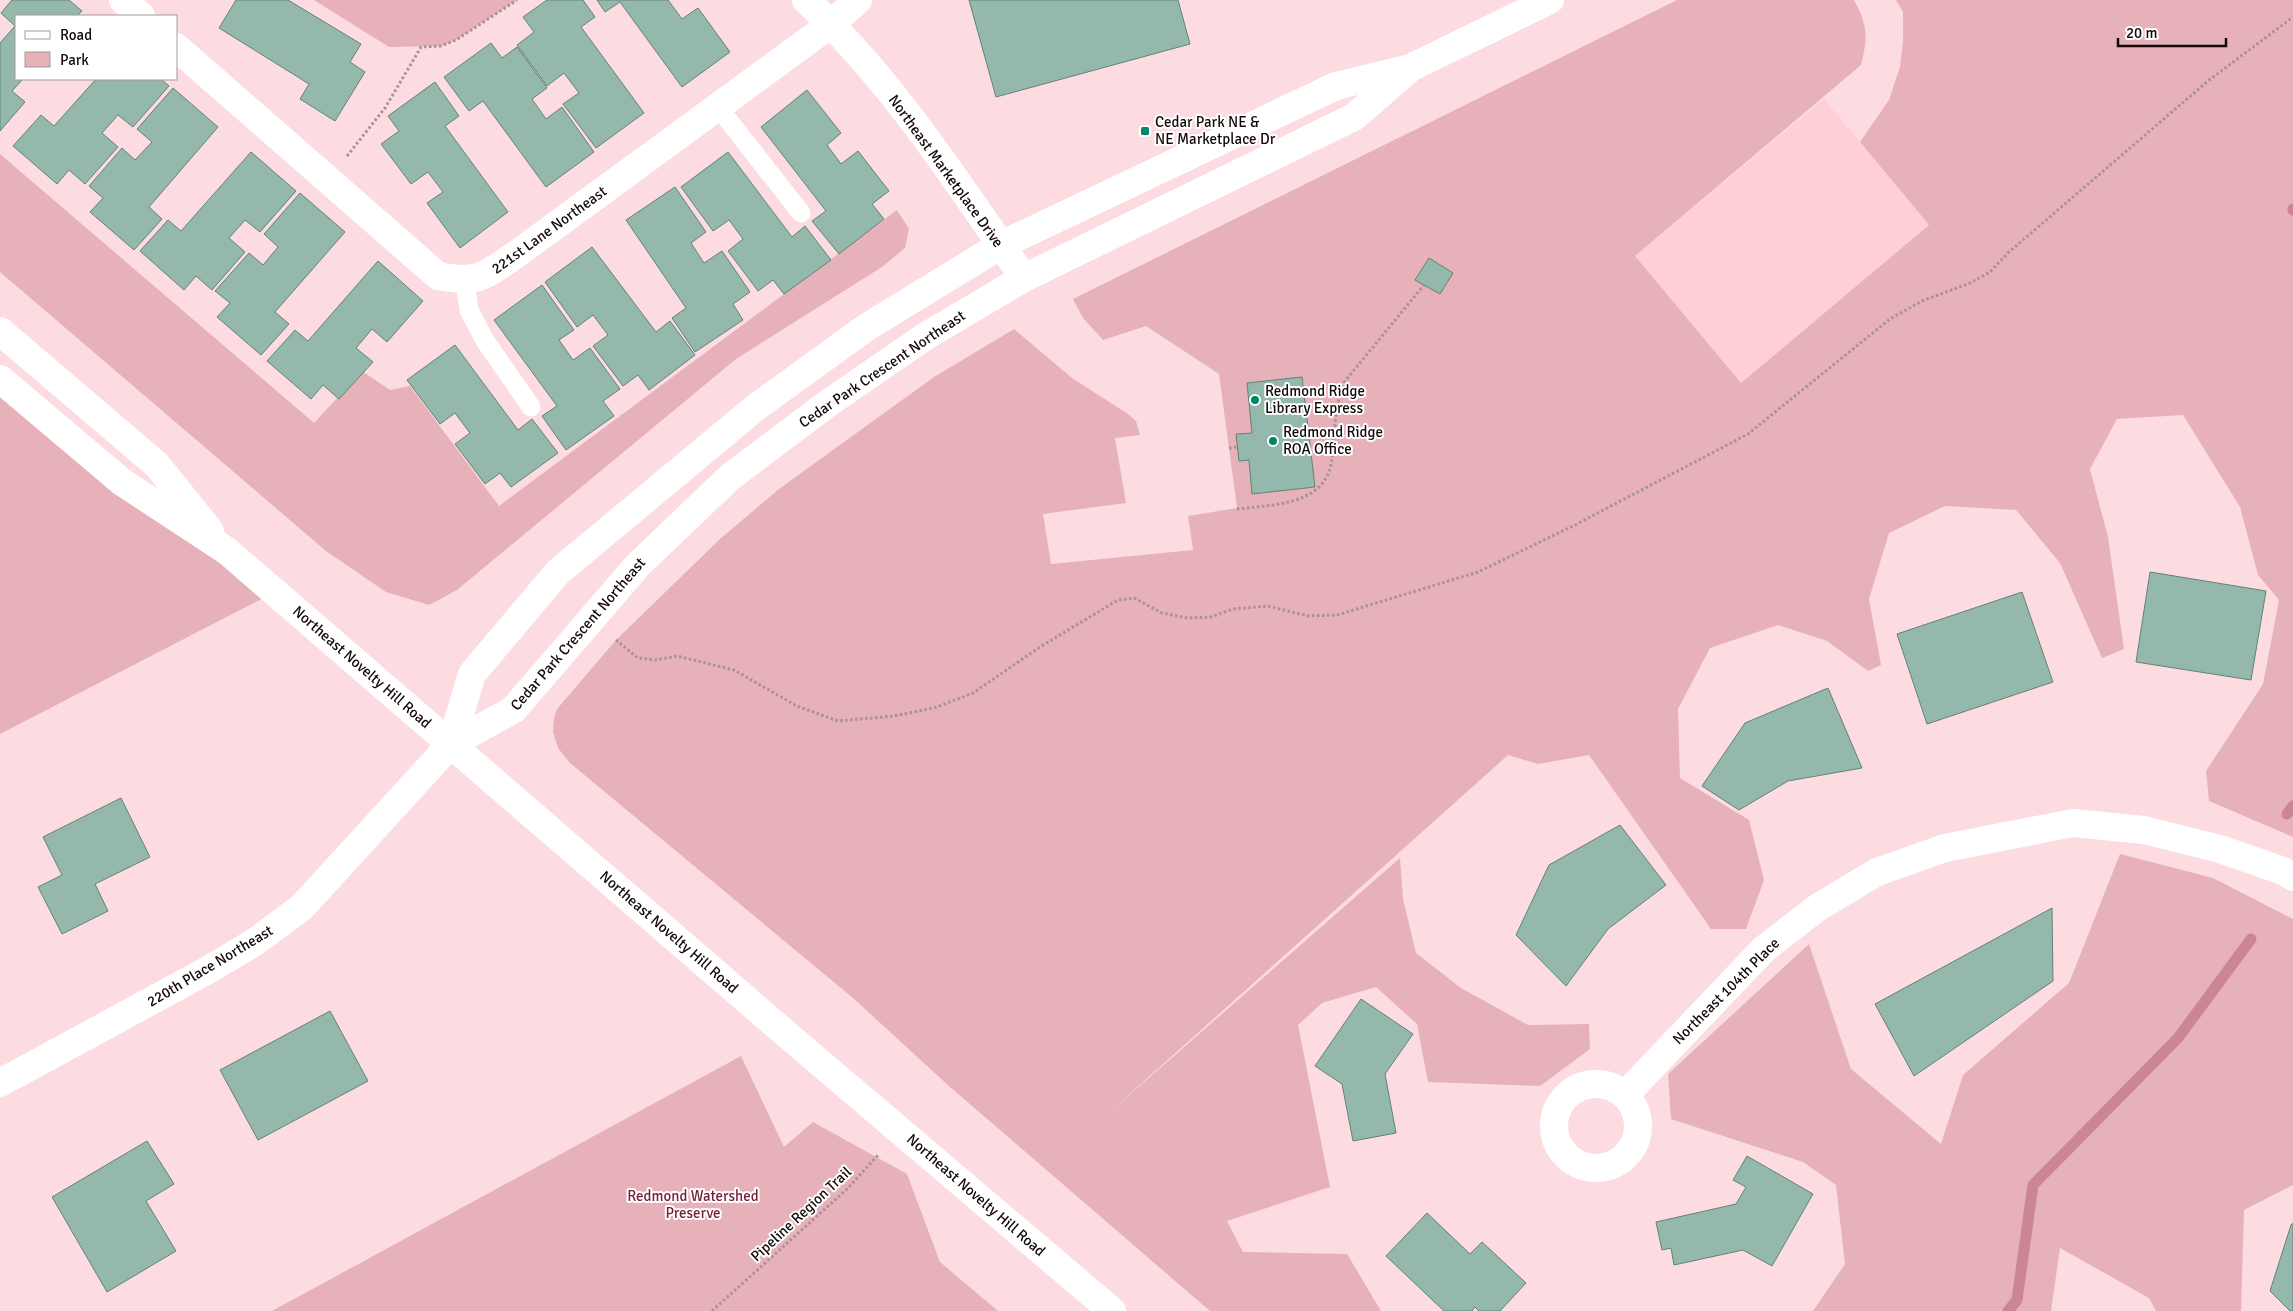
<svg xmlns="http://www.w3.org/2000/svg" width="2293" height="1311" font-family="Signika,sans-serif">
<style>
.built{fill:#ffcfd7}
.green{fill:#e7b1ba}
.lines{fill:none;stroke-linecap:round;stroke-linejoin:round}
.stream{stroke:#cc8592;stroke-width:11}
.building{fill:#94b9ac;stroke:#608377}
.path{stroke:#a99195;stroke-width:3;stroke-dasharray:2.5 2.5;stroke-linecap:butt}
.service{stroke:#fff;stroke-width:19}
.minor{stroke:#fff;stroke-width:28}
.tertiary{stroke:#fff;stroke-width:28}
.secondary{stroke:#fff;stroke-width:28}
.poi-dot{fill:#00866a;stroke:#fff;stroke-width:2}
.labels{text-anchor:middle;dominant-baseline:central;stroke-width:4;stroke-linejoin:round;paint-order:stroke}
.poi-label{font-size:15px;fill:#13080a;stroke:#fff;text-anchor:start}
.street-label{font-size:15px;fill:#13080a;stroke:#fff}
.park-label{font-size:15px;fill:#762139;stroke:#fff}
</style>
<rect width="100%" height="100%" fill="#fcdce1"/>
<!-- built -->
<path class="built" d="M1824 99 1929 225 1741 383 1635 256Z"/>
<!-- green -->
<path class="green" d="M314 0H517L456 40 441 46 389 47Z
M1677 0H1854C1868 26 1868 37 1861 65L1635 256 1741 383 1929 225 1860 142 1889 100 1900 67 1903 42V12L1896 0H2293V837L2209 801 2206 771 2263 684 2279 600 2258 575 2240 507 2183 415 2117 419 2090 469 2108 537 2124 649 2102 658 2060 563 2016 510 1945 506 1889 533 1869 599 1881 665 1868 671 1827 641 1778 625 1710 648 1678 709 1680 778 1749 820 1764 880 1746 929H1711L1589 755 1538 764 1508 755 1103 1118 1400 858 1403 899 1416 953 1461 988 1528 1025 1589 1024 1590 1049 1540 1086 1428 1082 1417 1024 1376 987 1322 1003 1298 1025 1330 1187 1227 1221 1243 1252 1347 1254 1381 1311H1210L950 1087 853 998 570 763 558 748 553 732 554 719 557 709 616 640 720 539 779 489 934 377 1014 329 1072 378 1128 414 1136 421 1140 435 1115 438 1126 503 1043 514 1051 564 1193 550 1188 516 1237 508 1219 374 1146 326 1103 340 1083 318 1073 299Z
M0 154 314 423 362 371 390 390 410 386 499 506 897 210 909 229 905 248 882 267 736 359 457 590 429 605 386 592 326 551 0 272Z
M0 379 275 592 0 734Z
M2120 854 2213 878 2293 919V1185L2244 1210 2241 1311H2156L2149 1298 2060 1248 2051 1311H1813L1845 1264 1836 1185 1803 1162 1671 1119 1668 1074 1809 944 1851 1069 1941 1144 1963 1075 2069 983Z
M741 1056 784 1147 813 1122 907 1174 940 1262 998 1311H272Z"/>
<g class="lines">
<!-- stream -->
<path class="stream" d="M2293 209V210
M2287 814 2293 806
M2008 1311 2017 1300 2033 1185 2178 1038 2251 939"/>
</g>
<!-- building -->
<path class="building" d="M12 0H69L82 11 77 16H16V79H23L12 91 25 102 0 131V43L15 26 1 13Z
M236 0H288L361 44 350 62 365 72 335 121 300 99 309 84 219 28Z
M547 0H583L595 17 581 27 644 113 596 148 563 104 579 93 564 73 547 86 517 45 534 32 523 17Z
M597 0H668L682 19 698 8 730 52 682 87 620 2 605 12Z
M969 0H1178L1190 44 996 97Z
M491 43 502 58 517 47 547 88 532 99 546 119 562 107 594 152 546 187 483 101 469 111 444 77Z
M96 79H161L169 86 133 127 118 115 102 133 118 147 85 184 69 170 57 184 13 146 41 115 54 126Z
M435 82 459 116 445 126 508 212 460 248 427 203 443 192 428 172 411 184 381 144 399 131 388 116Z
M173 88 218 127 149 207 162 219 134 250 90 212 103 198 89 186 122 148 135 160 152 142 137 129Z
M807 90 841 133 827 145 841 164 858 151 889 191 872 204 884 219 839 254 812 221 826 211 761 127Z
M251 152 296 191 260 232 245 220 229 238 245 252 212 290 196 276 184 290 140 251 168 220 181 231Z
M728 152 792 237 805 226 831 260 784 294 773 280 758 291 728 251 743 239 729 220 713 231 681 187Z
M675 187 706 232 691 243 704 263 722 251 750 292 733 304 743 320 695 352 672 318 686 308 626 220Z
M300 193 345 232 275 312 289 324 261 355 217 317 230 303 215 291 249 253 263 265 278 247 264 234Z
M592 247 656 332 670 321 695 355 649 390 638 375 623 386 593 346 608 335 593 315 577 327 545 282Z
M1429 258 1453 273 1440 294 1415 280Z
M378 261 423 301 387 342 372 329 356 348 373 362 339 399 323 385 311 399 267 361 295 330 308 341Z
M542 285 574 330 559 340 573 360 590 348 620 389 603 401 614 416 566 450 542 416 557 406 494 320Z
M455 345 518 430 532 419 558 453 511 487 500 473 485 484 455 444 470 433 455 413 440 424 407 380Z
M1302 377 1315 487 1252 494 1249 460 1239 461 1236 434 1252 433 1247 383Z
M2150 572 2266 591 2251 680 2136 662Z
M2022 592 2053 682 1927 724 1897 634Z
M1828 688 1862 768 1788 781 1739 810 1702 786 1745 723Z
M121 798 150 857 95 884 108 911 62 934 38 887 62 875 43 837Z
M1620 825 1666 885 1608 929 1566 986 1516 935 1549 865Z
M2052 908 2053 981 1914 1076 1875 1004Z
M1361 999 1413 1034 1385 1074 1396 1133 1353 1141 1342 1084 1315 1066Z
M330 1011 368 1081 258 1140 220 1070Z
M147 1141 174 1184 146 1201 176 1251 107 1292 52 1197Z
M1747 1156 1813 1194 1772 1266 1743 1250 1674 1265 1671 1248 1662 1250 1656 1222 1736 1204 1746 1187 1733 1180Z
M1427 1213 1470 1254 1482 1242 1526 1283 1500 1311H1479L1475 1307 1472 1311H1444L1386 1256Z
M2293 1223V1311H2290L2270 1291 2291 1225Z"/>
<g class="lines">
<!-- path -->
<path class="path" d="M347 156 385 108 421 47 441 46 456 40 517 0
M1229 448 1237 447
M1237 509C1270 505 1323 506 1331 464 1333 455 1333 444 1334 434 1336 415 1337 398 1345 381L1424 285
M616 640 638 658 655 660 677 656 734 670 797 706 838 721 894 716 937 707 973 693 1040 647 1118 600 1134 598 1162 613 1188 618 1211 617 1233 609 1268 606 1308 616 1337 615 1478 572 1575 525 1748 434 1890 319 1922 301 1970 283 1990 272 2009 252 2208 81 2293 17
M712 1311 847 1189 879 1154"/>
<!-- service -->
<path class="service" d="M718 107 801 213
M465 280 469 310 484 339 531 407"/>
<!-- minor -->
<path class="minor" d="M123 0 141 16
M806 0C892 80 957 182 1024 278
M176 47 438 276C480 284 484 276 518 253L831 24 858 0
M0 1083 208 970 255 942 302 907 451 744
M1554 1126a42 42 0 1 1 84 0a42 42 0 1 1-84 0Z
M1625 1095 1764 949 1817 908 1877 872 1945 848 2073 823 2144 830 2220 849 2283 871 2293 877"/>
<!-- tertiary -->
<path class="tertiary" d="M451 744 472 674 558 572 755 408 867 327 1001 245 1336 86 1410 68 1550 0
M451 744 513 710 638 565 729 478 827 404 926 336 1024 278 1354 117 1407 71"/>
<!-- secondary -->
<path class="secondary" d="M0 331 157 465 210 531
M0 379 122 482 227 551 785 1033 1112 1311"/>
</g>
<!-- markers -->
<g class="poi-dot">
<rect x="1140" y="126" width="10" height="10" rx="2.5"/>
<circle cx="1255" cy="400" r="5"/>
<circle cx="1273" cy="441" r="5"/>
</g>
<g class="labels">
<!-- poi labels -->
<g class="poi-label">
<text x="1155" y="122">Cedar Park NE &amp;<tspan x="1155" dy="17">NE Marketplace Dr</tspan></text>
<text x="1265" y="391">Redmond Ridge<tspan x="1265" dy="17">Library Express</tspan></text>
<text x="1283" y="432">Redmond Ridge<tspan x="1283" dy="17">ROA Office</tspan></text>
</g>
<!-- street labels -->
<g class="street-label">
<text transform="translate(946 171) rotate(54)">Northeast Marketplace Drive</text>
<text transform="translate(549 230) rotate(-36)">221st Lane Northeast</text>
<text transform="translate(882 369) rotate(-34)">Cedar Park Crescent Northeast</text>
<text transform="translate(578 634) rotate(-49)">Cedar Park Crescent Northeast</text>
<text transform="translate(362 667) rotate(41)">Northeast Novelty Hill Road</text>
<text transform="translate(669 932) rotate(41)">Northeast Novelty Hill Road</text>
<text transform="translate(210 966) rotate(-31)">220th Place Northeast</text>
<text transform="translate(1726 991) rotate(-45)">Northeast 104th Place</text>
<text transform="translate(976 1195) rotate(41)">Northeast Novelty Hill Road</text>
<text transform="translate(801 1214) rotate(-43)">Pipeline Region Trail</text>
</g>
<!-- park labels -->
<g class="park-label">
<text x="693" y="1196">Redmond Watershed<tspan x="693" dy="17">Preserve</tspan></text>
</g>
</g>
<!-- legend -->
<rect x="15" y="15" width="162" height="65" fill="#ffffff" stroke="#a19c9d"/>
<rect x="25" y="31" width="25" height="8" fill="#ffffff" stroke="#a19c9d"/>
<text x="60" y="40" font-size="15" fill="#13080a">Road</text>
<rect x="25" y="52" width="25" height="15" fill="#e7b1ba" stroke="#a19c9d"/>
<text x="60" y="65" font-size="15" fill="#13080a">Park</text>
<!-- scale -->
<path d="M2118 38v8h108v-8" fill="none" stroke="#13080a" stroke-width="2.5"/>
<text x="2126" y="38" font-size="15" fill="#13080a" stroke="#ffffff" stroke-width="4" paint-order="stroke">20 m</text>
</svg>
